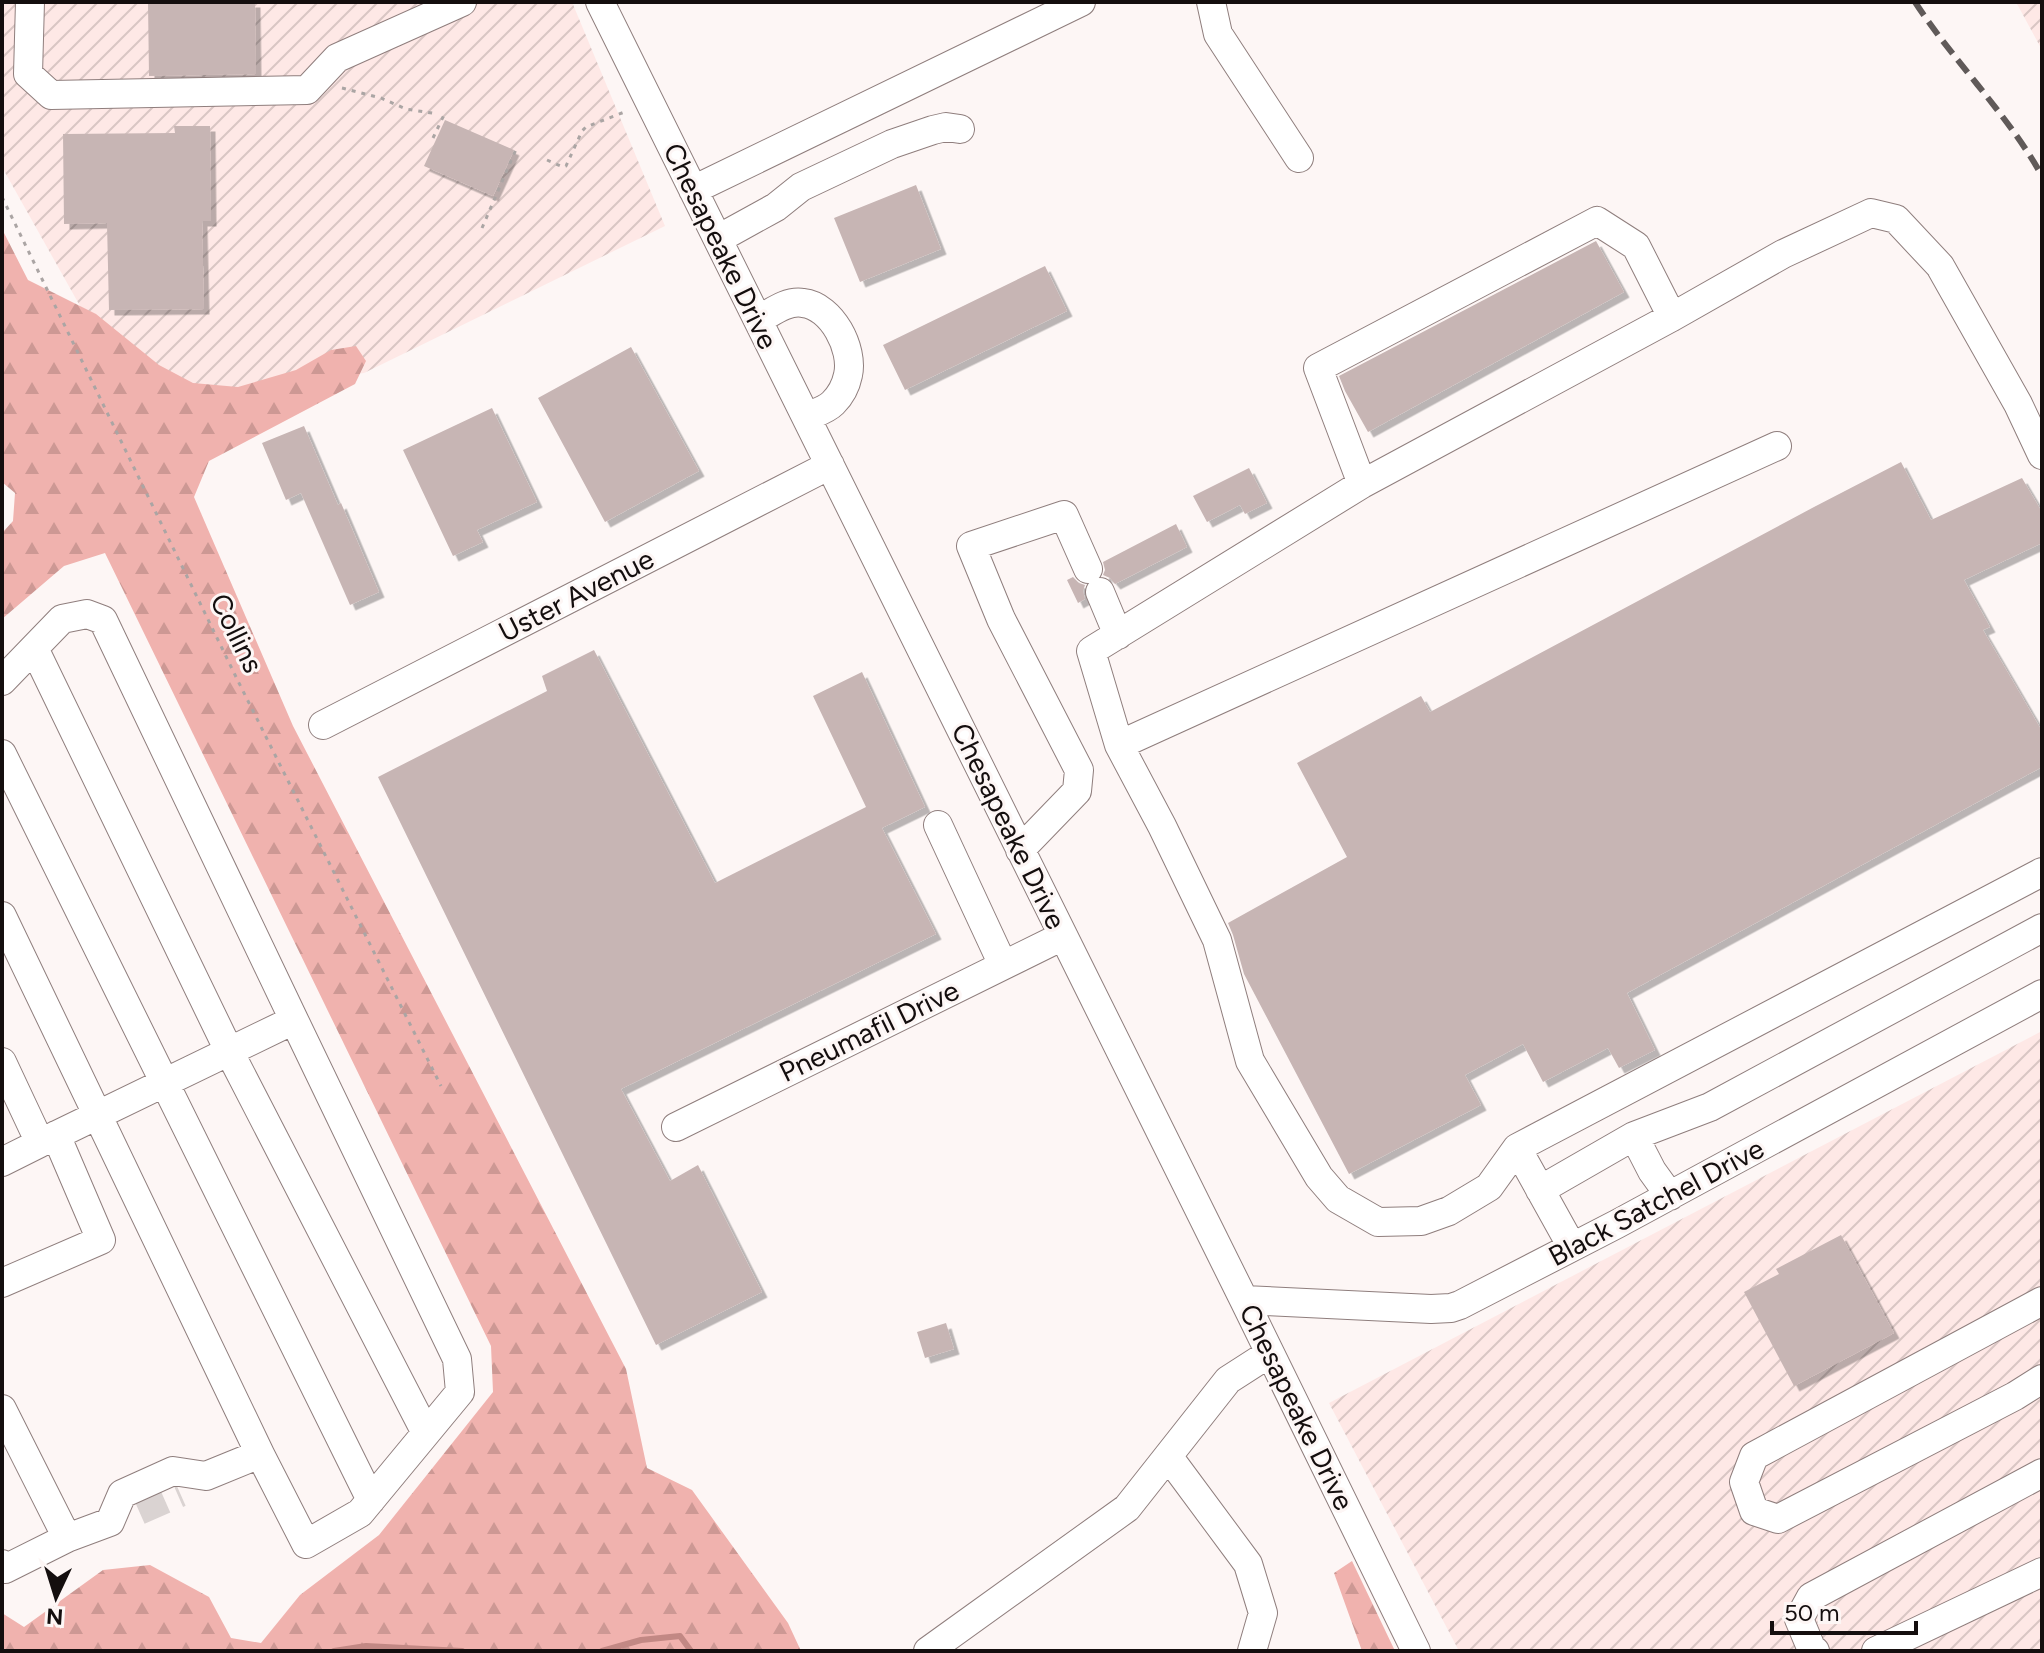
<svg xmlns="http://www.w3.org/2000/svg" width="2044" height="1653" font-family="Figtree,sans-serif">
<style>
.industrial{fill:url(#industrial-furrows)}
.forest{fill:url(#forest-firs)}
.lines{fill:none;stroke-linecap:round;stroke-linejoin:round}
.stream{stroke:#c28884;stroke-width:6}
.building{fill:#c7b5b4;filter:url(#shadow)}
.minor-tunnel{stroke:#dad3d2;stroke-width:28;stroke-dasharray:28 14;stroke-linecap:butt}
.minor-casing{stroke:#8f7e7d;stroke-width:30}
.path{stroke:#aba5a4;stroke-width:3;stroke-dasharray:4 6;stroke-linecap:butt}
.minor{stroke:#fff;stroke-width:28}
.rail{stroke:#605a59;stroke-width:6;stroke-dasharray:16 8;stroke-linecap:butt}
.labels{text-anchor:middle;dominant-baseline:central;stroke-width:6;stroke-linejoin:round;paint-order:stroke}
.street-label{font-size:28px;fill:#140e0e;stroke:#fdf6f5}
</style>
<defs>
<pattern id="industrial-furrows" width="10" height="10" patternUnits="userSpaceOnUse" patternTransform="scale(2)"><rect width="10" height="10" fill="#fee8e6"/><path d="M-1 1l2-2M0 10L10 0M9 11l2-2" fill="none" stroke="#d9c6c4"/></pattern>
<pattern id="forest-firs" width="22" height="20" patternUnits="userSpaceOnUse" patternTransform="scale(2)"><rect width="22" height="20" fill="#f0b2ae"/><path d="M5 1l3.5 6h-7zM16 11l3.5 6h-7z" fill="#cd9894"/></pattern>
<filter id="shadow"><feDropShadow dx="5.5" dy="5.5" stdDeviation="0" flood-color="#0004"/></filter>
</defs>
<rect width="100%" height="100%" fill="#fdf6f5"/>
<!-- industrial -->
<path class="industrial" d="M2 2H572L665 226 364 373 193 396 89 322 2 167Z
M2016 2H2042V50Z
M2042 1031V1651H1459L1329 1403Z"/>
<!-- forest -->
<path class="forest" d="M2 229 28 280 96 314 159 365 193 383 238 387 296 370 331 350 356 346 366 361 355 384 209 461 194 497 293 726 626 1369 647 1468 692 1490 788 1623 801 1651H2V1613L24 1627 103 1570 150 1565 209 1597 231 1638 261 1643 300 1595 379 1535 493 1392 491 1346 105 553 64 566 2 619V533L13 521 15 493 2 482Z
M1352 1561 1395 1651H1362L1334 1573Z"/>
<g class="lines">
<!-- stream -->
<path class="stream" d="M334 1651 366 1646 462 1651
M602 1651 641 1640 680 1636 691 1651"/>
</g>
<!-- building -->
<path class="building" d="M148 2H255L256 74 149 76Z
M445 120 514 150 493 196 424 166Z
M174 126H210L211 221H202L204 309 109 310 107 223 64 224 63 134 175 133Z
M916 185 941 249 860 282 834 218Z
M1596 241 1624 292 1368 432 1345 391 1339 376Z
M1045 266 1067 311 905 390 883 345Z
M631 347 699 471 605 522 538 398Z
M492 408 537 502 477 530 483 542 453 556 403 450Z
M304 426 338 505 341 503 379 592 350 605 301 493 286 500 262 443Z
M1901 462 1931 520 2022 478 2042 512V543L1964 580 1990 627 1983 630 2042 731V767L1627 993 1655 1050 1619 1068 1608 1048 1543 1082 1523 1044 1465 1075 1481 1105 1349 1174 1244 974 1233 935 1228 923 1347 857 1297 763 1421 696 1430 712 1814 507Z
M1249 468 1267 503 1245 514 1240 505 1207 522 1193 496Z
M1176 524 1187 547 1115 584 1110 578 1103 575 1105 570 1103 562Z
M1073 577 1079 583 1085 585 1083 591 1085 599 1078 603 1067 580Z
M594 650 715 883 866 807 813 696 862 672 925 807 882 828 936 934 621 1089 670 1181 698 1165 762 1292 656 1345 378 777 547 691 542 676Z
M1841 1235 1894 1333 1794 1386 1744 1292 1779 1274 1776 1269Z
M946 1323 954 1349 925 1358 917 1332Z"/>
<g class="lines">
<!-- minor-tunnel -->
<path class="minor-tunnel" d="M139 1511 180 1493"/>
<!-- minor casing -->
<g class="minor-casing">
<path id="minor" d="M30 2 28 74 51 95 307 90 337 58 462 2
M600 2 1244 1300 1416 1651
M1211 2 1218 34 1299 158
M693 190 1081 2
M718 239 776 207 801 187 892 144 933 130 946 127 960 129
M758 320C771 313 787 300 803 303 832 306 854 349 848 375 846 385 840 396 833 403 826 410 815 413 806 417
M2042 455 2018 404 1940 266 1896 219 1871 213 1783 254 1672 317 1362 484 1091 651 1119 745 1162 826 1217 940 1250 1061 1319 1177 1338 1199 1378 1222 1421 1221 1449 1211 1489 1187 1517 1148 2042 872
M1362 484 1318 368 1597 221 1636 246 1672 317
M1100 592 1118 635
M34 648 229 1051 426 1433
M2 681 62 619 87 614 103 620 294 1020
M323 725 830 465
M1119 745 1777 446
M2 754 371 1500
M938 825 1003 965
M1020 850 1077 791 1079 770 1001 619 971 546 1064 515 1088 569
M2 916 260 1454 206 1476 173 1471 122 1494 110 1522 67 1538 2 1409
M2 1062 40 1143 2 1162
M676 1127 1063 936
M1634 1136 1710 1107 2042 928
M40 1143 294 1020 457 1359 460 1392 360 1513 306 1544 260 1454
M1517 1148 1572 1247
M1540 1190 1634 1136 1652 1171 1670 1196
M2 1283 101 1240 56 1135
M1244 1300 1431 1309 1451 1308 1460 1305 1617 1224 2042 994
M2042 1301 1754 1456 1744 1482 1754 1511 1778 1519 2015 1396 2042 1379
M1168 1456 1248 1564 1263 1613 1252 1651
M2 1564 5 1569 67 1538
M928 1651 1127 1508 1228 1380 1270 1353
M1815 1651 1812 1650 1799 1619 1811 1597 2042 1473
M1876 1651 2042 1572"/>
</g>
<!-- path -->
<path class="path" d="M342 88 381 98 406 109 438 114
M433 138 444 115
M547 160 563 167 566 166 582 131 586 127 627 111
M2 197 238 681 441 1086
M482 228 517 147"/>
<!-- minor -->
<use href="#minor" class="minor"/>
<!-- rail -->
<path class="rail" d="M1915 2C1954 62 2007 113 2042 176"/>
</g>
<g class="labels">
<!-- street labels -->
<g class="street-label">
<text transform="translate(721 246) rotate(64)">Chesapeake Drive</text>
<text transform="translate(576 595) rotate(-27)">Uster Avenue</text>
<text transform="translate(237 633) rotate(64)">Collins</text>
<text transform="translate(1009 826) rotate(64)">Chesapeake Drive</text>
<text transform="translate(869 1031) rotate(-26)">Pneumafil Drive</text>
<text transform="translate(1656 1202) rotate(-28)">Black Satchel Drive</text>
<text transform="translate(1297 1407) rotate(64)">Chesapeake Drive</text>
</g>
</g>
<!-- border -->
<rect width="2044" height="1653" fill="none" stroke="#140e0e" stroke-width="8"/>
<!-- north arrow -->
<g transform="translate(56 1597) rotate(184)" stroke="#fdf6f5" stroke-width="6" paint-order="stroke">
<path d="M0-6L14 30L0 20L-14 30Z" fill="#140e0e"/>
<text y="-12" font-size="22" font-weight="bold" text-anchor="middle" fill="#140e0e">N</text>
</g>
<!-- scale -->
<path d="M1772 1621v12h144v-12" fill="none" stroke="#140e0e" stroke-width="4"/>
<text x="1784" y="1621" font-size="24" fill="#140e0e" stroke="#fdf6f5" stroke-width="6" paint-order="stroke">50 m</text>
</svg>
